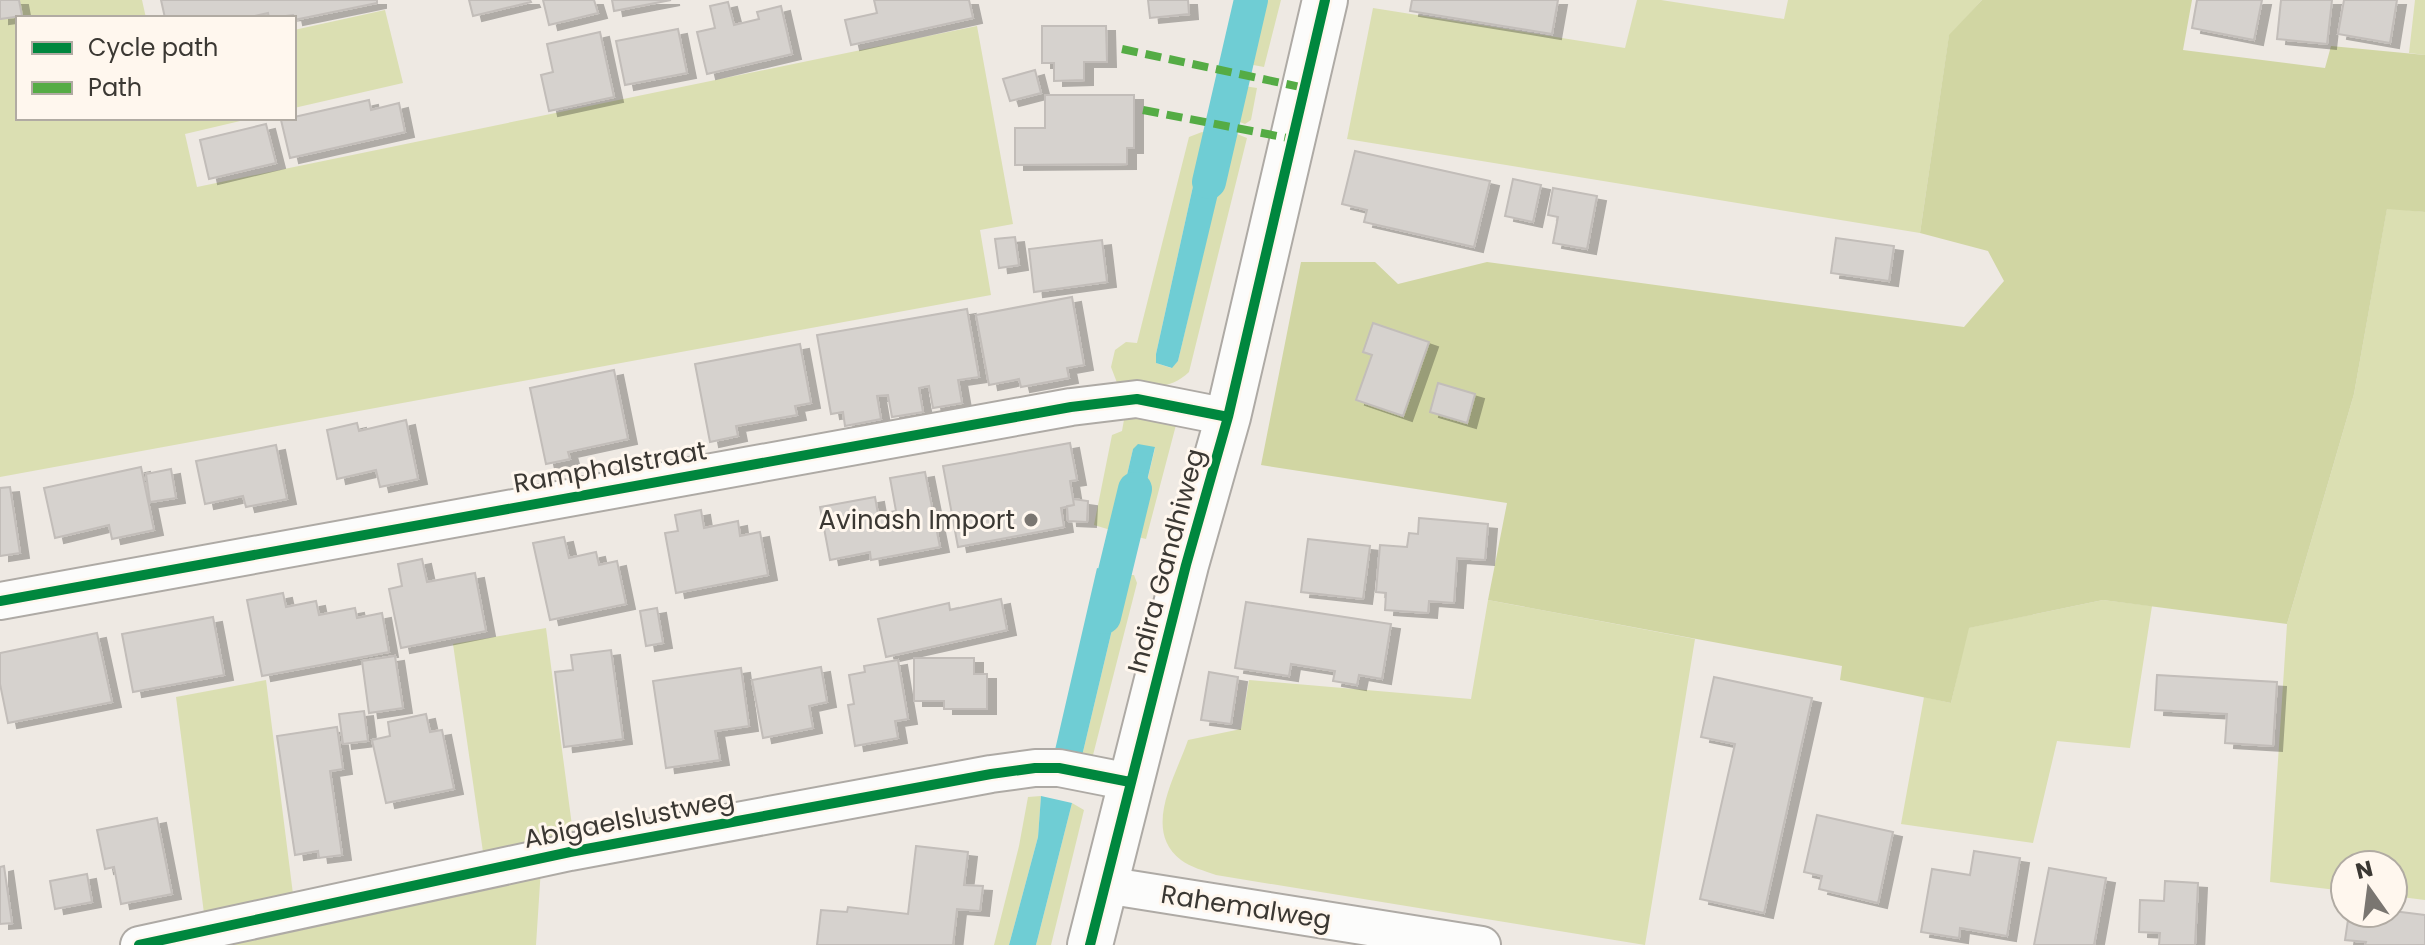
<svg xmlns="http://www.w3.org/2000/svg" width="2425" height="945" font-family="Poppins,sans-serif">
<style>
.green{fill:#dbdfb2}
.forest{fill:#d1d6a3}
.water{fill:#6fcdd4}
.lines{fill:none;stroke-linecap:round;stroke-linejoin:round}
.canal{stroke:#6fcdd4;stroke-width:34}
.building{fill:#d6d2ce;stroke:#c2bdb9;stroke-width:2;filter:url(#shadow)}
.minor-casing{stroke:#aeaaa5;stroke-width:40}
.major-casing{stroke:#aeaaa5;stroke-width:48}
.minor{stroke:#fcfcfb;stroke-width:36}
.major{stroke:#fcfcfb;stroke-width:44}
.quiet{stroke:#55ac45;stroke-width:8;stroke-dasharray:16 8;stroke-linecap:butt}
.cycleway-casing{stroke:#fff7ee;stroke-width:15}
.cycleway{stroke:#00873e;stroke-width:10}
.poi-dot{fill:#7a7671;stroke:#fff7ee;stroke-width:3}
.labels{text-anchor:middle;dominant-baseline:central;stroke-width:6;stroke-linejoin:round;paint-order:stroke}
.street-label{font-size:26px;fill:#3b3833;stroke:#fff7ee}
.poi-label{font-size:26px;fill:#3b3833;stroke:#fff7ee;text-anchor:end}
</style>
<defs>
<filter id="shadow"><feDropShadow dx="9" dy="5" stdDeviation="0" flood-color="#0004"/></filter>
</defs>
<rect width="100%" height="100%" fill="#eee9e3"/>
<!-- green -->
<path class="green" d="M0 0H142L146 18H18V118H253L185 134 197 187 977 26 1013 224 980 230 991 295 0 477Z
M1266 0H1281L1264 67 1248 64Z
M1637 0H1661L1784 19 1788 0H1982L1949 36 1920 233 1347 139 1373 8 1625 48Z
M2415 0H2425V55L2409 53Z
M385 10 403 83 294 108V30Z
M1244 86 1257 88 1251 120 1245 124 1232 119 1238 116Z
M1202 132 1209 134 1203 141 1156 354V363L1171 368 1178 361 1230 139 1237 134 1247 138 1189 372C1170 391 1144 387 1119 388L1111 367 1115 350 1126 342 1137 343 1189 137Z
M2387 208 2425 212V900L2393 896V865H2345V891L2270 882 2287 624 2354 394Z
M1125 414 1176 425 1146 539 1134 536 1155 448 1133 449 1114 531 1094 525 1112 435 1122 431Z
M1125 575H1134L1137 583 1092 759 1082 756Z
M1488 600 1695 639 1645 945 1216 875C1205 871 1190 867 1181 860 1142 830 1175 778 1188 740L1241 729 1249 680 1471 699Z
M2103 600 2152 606 2130 748 2057 741 2033 843 1901 824 1924 697 1951 703 1968 628Z
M546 628 574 841 484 859 453 644Z
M266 680 294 902 205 921 176 697Z
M1041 796 1038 837 1009 945H994L1019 846 1028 797Z
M1072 803 1084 810 1051 945H1036Z
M541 868 536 945H188Z"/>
<!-- forest -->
<path class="forest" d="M1982 0H2192L2183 50 2325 68 2331 46 2425 55V212L2387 209 2354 394 2287 624 2103 600 1969 628 1951 703 1840 680 1842 666 1488 600 1507 503 1261 465 1301 262H1375L1398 284 1487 262 1964 327 2004 281 1988 251 1920 233 1949 35Z"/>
<!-- water -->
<path class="water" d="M1239 0H1266L1248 64 1222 57Z
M1218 79 1244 86 1238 116 1232 119 1211 114Z
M1209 134 1230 139 1229 148 1178 361 1172 368 1156 363V354L1203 141Z
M1138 444 1155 447 1134 536 1114 531 1133 449Z
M1097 568 1125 575 1082 756 1055 750Z
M1041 796 1072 803 1036 945H1009L1038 837Z"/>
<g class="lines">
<!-- canal -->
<path class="canal" d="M1209 182 1251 0
M1104 617 1135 489"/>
</g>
<!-- building -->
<path class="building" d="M0 0H19L22 16 0 19Z
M161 0H377V3L294 20 293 15 269 18 268 13 246 18H165Z
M469 0H530L531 2 473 16Z
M543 0H594L598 13 549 25Z
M612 0H671L614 11Z
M874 0H969L973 18 851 45 845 20 877 13Z
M1148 0H1188L1189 14 1150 18Z
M1412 0H1558L1552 34 1410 11Z
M2197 0H2262L2254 40 2192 28Z
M2281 0H2332L2327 44 2277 39Z
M2344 0H2397L2390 43 2338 34Z
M728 2 734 25 759 19 757 12 781 6 792 54 707 74 697 32 715 28 710 6Z
M1042 26H1106L1107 62H1084V80L1054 81V63H1042Z
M678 29 687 73 625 85 616 41Z
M600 32 614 97 549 111 541 75 553 72 547 44Z
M1035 70 1041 93 1010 101 1003 79Z
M1045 95H1134V148H1127V164L1015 165V128H1045Z
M369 100 371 110 399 103 405 132 290 158 281 120Z
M266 124 276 163 209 179 200 140Z
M1355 151 1490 181 1474 247 1364 222 1367 210 1342 204Z
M1513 179 1541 185 1533 222 1505 216Z
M1553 188 1597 196 1587 249 1553 243 1558 217 1548 215Z
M1015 237 1019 265 999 268 995 239Z
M1836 238 1894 246 1889 281 1831 273Z
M1102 240 1107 282 1034 292 1029 249Z
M1072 297 1084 365 1067 368 1069 378 1021 387 1019 379 989 385 976 315Z
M967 309 979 377 958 380 962 403 933 408 929 386 919 388 923 412 892 417 888 395 877 396 881 419 845 426 843 412 831 414 817 335Z
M1373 323 1429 342 1403 416 1356 400 1372 355 1363 352Z
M800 344 811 403 795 406 797 415 736 426 738 436 710 442 695 364Z
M614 370 628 439 568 452 570 459 546 464 530 388Z
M1438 383 1475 394 1467 423 1430 412Z
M406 420 418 479 380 487 376 470 337 479 327 430 357 423 359 431Z
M1070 443 1077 480 1070 481 1074 505 1061 508 1064 527 958 547 943 466Z
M276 445 287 499 246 507 243 496 205 504 196 461Z
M141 467 154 530 112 539 109 525 55 538 44 488Z
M171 469 176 498 150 502 146 474Z
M925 472 940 547 871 560 870 552 830 560 820 507 875 497 878 514 896 511 890 478Z
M10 487 20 553 0 556V488Z
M1073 499 1088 501 1087 522 1068 521 1067 506 1074 505Z
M701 510 704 528 738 521 740 536 760 532 768 575 676 593 665 533 678 531 675 515Z
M1419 518 1488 524 1485 560 1457 558 1454 603 1429 601 1428 613 1385 610 1386 593 1376 592 1380 545 1407 547 1409 533 1418 534Z
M564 537 569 558 596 552 599 565 617 561 626 604 550 620 533 543Z
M1308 539 1370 546 1363 599 1301 592Z
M422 559 427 582 475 573 486 631 401 648 389 589 402 586 398 564Z
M283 593 286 607 316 601 319 615 355 608 357 618 382 613 389 652 262 676 247 600Z
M1001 599 1007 630 886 657 878 619 949 603 950 610Z
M1246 602 1391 624 1382 679 1359 675 1357 685 1333 681 1335 671 1291 664 1289 676 1235 668Z
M657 608 663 643 646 646 640 611Z
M213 617 224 675 133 692 122 634Z
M97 633 112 702 8 723 0 684V653Z
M611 650 623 739 564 747 555 672 573 670 571 655Z
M395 656 403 708 369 713 362 661Z
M914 658H974V674H987V709H944V701H914Z
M898 660 908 719 895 721 898 738 855 746 848 705 854 704 849 675 865 672 864 666Z
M821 667 827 702 809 706 813 728 763 738 752 680Z
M741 668 749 726 715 731 720 760 666 768 653 681Z
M1209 672 1238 677 1231 724 1201 720Z
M2157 675 2277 682 2273 746 2225 743 2227 714 2155 710Z
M1714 677 1812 698 1764 913 1700 899 1735 744 1701 737Z
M364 711 368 741 343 744 339 714Z
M426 714 430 732 442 730 454 789 386 803 372 740 390 736 388 722Z
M337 727 343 769 330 771 342 855 319 858 318 851 295 855 277 736Z
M1817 815 1893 832 1878 903 1819 889 1822 876 1804 872Z
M157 818 172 894 121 904 114 867 105 869 97 830Z
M916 846 968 852 964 885 983 886 980 911 957 909 953 945H817L821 910 847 912 848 907 908 914Z
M1974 851 2020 858 2007 936 1960 928 1959 938 1921 932 1932 869 1970 875Z
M4 866 12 923 0 924V867Z
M2049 868 2106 878 2094 945H2034Z
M87 874 92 902 55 909 50 881Z
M2165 881 2198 883 2195 945H2159L2160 933 2139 932 2140 900 2164 901Z
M2393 911 2425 915V945H2365L2366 942 2345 940 2349 913H2393Z"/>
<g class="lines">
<!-- minor casing -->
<g class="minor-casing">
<path id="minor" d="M0 601 1071 407 1137 399 1228 417
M1105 885 1482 945
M139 945 570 852 991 774 1035 768H1059L1130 782"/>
</g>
<!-- major casing -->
<g class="major-casing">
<path id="major" d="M1090 945 1186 565 1228 417 1325 0"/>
</g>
<!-- minor -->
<use href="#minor" class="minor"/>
<!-- major -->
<use href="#major" class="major"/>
<!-- quiet -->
<path class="quiet" d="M1122 49 1305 88
M1143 110 1293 139"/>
<!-- cycleway casing -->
<g class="cycleway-casing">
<path id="cycleway" d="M0 601 1071 407 1137 399 1228 417
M139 945 570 852 991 774 1035 768H1059L1130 782
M1090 945 1186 565 1228 417 1325 0"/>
</g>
<!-- cycleway -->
<use href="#cycleway" class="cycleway"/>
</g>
<!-- markers -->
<circle class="poi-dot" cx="1031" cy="520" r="8"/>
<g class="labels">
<!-- street labels -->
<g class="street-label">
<text transform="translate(610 467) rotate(-10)">Ramphalstraat</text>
<text transform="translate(1166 561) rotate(-75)">Indira Gandhiweg</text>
<text transform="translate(629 819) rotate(-11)">Abigaelslustweg</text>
<text transform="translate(1246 907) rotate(9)">Rahemalweg</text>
</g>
<!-- poi labels -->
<g class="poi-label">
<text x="1015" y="520">Avinash Import</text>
</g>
</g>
<!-- legend -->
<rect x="16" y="16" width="280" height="104" fill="#fff7ee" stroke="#b1aba3" stroke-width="2"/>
<rect x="32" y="42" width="40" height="12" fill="#00873e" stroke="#b1aba3" stroke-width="2"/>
<text x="88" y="56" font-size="24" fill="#3b3833">Cycle path</text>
<rect x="32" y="82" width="40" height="12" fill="#55ac45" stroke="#b1aba3" stroke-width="2"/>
<text x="88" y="96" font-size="24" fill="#3b3833">Path</text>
<!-- north arrow -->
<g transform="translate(2369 889) rotate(346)"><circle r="38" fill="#fff7ee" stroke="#b1aba3" stroke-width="2"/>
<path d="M0-6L14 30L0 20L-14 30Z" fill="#7a7671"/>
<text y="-12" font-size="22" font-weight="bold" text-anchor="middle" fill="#3b3833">N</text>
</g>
</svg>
